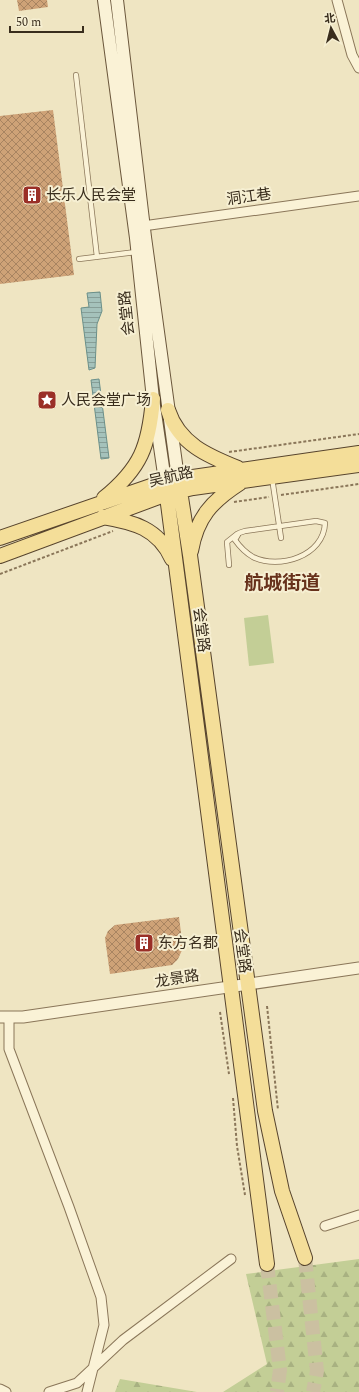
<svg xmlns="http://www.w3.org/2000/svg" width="359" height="1392" font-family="Spectral,'Noto Sans SC',serif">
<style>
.forest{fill:url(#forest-firs)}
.green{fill:#c3ce96}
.water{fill:url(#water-rules);stroke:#6b908a}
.building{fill:url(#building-cross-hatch)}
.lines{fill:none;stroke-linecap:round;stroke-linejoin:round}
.primary-tunnel{stroke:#cbc0a1;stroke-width:14;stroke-dasharray:14 7;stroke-linecap:butt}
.service-casing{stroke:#8a7659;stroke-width:6}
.minor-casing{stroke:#8a7659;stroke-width:11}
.tertiary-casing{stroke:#8a7659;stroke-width:13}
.secondary-casing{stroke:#6b573c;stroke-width:14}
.primary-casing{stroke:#57442d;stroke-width:16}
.path{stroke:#8a7659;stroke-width:2;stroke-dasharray:3 2;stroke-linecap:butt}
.service{stroke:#faf2d6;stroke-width:4.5}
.minor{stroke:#faf2d6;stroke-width:9}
.tertiary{stroke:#faf2d6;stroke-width:11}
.secondary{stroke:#faf2d6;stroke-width:12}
.primary{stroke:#f4de99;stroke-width:14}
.labels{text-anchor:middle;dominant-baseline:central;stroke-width:4;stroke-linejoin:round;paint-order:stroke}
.poi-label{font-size:15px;fill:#392d1d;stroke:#f6efd2;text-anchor:start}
.street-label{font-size:15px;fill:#392d1d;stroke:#f6efd2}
.district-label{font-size:19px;font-weight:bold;fill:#67311b;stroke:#f6efd2}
</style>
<defs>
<pattern id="forest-firs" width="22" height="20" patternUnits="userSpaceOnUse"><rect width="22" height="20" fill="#c3ce96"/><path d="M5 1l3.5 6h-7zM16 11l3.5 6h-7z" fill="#a8b181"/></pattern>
<pattern id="water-rules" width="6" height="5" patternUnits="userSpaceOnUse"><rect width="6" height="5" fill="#a5c2bb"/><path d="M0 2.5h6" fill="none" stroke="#879e97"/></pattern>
<pattern id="building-cross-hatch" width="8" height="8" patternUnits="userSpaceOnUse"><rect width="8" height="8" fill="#cea277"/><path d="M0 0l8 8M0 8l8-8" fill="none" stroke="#a88461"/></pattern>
</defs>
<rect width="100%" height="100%" fill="#efe5c2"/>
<!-- forest -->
<path class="forest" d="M359 1259V1392H223L267 1364 246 1274Z
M120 1379 197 1392H115Z"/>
<!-- green -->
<path class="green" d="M268 615 274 663 249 666 244 618Z"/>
<!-- water -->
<path class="water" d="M100 292 102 311 97 324 95 368 89 370 81 308 89 307 87 293Z
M99 379 109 458 101 459 91 380Z"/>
<!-- building -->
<path class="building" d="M17 0H47L48 7 19 11Z
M53 110 74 275 0 284V116Z
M179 917 183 948 178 959 172 965 110 974 105 938 108 931 115 925Z"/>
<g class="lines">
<!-- primary-tunnel -->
<path class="primary-tunnel" d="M305 1258 317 1371 313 1392
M267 1264 280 1370 277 1392"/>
<!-- service casing -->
<g class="service-casing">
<path id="service" d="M76 75 97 257
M79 259 136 252
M272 478 281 538
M316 521 325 523C324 556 279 570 253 557 246 553 240 547 235 540L239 533 245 531Z
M229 565 227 542 237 534"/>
</g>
<!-- minor casing -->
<g class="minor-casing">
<path id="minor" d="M337 0 352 55 359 68
M143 226 359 196
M9 1017V1049L69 1207 101 1297 104 1325 87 1392
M325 1226 359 1215
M0 1389 6 1392
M49 1392 77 1383 123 1340 231 1259"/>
</g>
<!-- tertiary casing -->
<g class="tertiary-casing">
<path id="tertiary" d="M0 1017H23L359 968"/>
</g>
<!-- secondary casing -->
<g class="secondary-casing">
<path id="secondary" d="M104 0 136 238 153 399 165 481
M117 0 145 237 178 478"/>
</g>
<!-- primary casing -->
<g class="primary-casing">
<path id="primary" d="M168 410C179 444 208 456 238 468
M178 478 190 555 265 1111 282 1191 305 1258
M165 481 267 1264
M104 498C141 468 149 446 153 399
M103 517C133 522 158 528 172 559
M0 538 165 481 359 453
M191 551C197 517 212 501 240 483
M0 556 167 494 193 488 359 465"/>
</g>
<!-- path -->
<path class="path" d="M229 452 359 434
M281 495 359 484
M234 502 269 497
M0 574 113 531
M267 1006 278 1110
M220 1012 229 1074
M233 1098 237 1146 245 1195"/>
<!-- service -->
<use href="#service" class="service"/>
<!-- minor -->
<use href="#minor" class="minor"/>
<!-- tertiary -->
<use href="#tertiary" class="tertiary"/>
<!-- secondary -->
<use href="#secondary" class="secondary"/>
<!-- primary -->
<use href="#primary" class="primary"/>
</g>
<!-- icons -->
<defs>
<g id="building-square" transform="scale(1)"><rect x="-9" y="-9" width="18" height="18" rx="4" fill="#9a2f27" stroke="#f6efd2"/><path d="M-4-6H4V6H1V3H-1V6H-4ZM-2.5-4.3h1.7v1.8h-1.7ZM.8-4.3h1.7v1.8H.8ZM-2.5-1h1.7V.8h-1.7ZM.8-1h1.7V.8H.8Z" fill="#fff"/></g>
<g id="sight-square" transform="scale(1)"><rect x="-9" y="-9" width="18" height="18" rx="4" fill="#9a2f27" stroke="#f6efd2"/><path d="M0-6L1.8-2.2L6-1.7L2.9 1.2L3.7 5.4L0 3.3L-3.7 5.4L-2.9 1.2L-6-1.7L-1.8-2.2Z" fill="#fff"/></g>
</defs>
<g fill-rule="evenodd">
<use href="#building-square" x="32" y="195"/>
<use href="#sight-square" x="47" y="400"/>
<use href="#building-square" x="144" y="943"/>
</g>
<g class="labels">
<!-- poi labels -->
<g class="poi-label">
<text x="46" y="195">长乐人民会堂</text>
<text x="61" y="400">人民会堂广场</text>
<text x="158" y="943">东方名郡</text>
</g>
<!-- street labels -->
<g class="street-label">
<text transform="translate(249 197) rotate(-8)">洞江巷</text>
<text transform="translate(127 313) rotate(-96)">会堂路</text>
<text transform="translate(171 477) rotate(-13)">吴航路</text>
<text transform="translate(201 630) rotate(83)">会堂路</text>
<text transform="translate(242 951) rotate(82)">会堂路</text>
<text transform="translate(177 979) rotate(-9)">龙景路</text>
</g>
<!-- district labels -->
<g class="district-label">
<text x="282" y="583">航城街道</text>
</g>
</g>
<!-- north arrow -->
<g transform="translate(331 28) rotate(353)" stroke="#f6efd2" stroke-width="3" paint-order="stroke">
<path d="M0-3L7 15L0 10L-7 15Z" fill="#392d1d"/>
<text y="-6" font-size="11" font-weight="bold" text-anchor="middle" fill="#392d1d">北</text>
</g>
<!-- scale -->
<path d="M10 26v6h73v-6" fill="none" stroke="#392d1d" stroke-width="2"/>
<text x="16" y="26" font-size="12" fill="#392d1d" stroke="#f6efd2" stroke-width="3" paint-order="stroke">50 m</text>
</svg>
